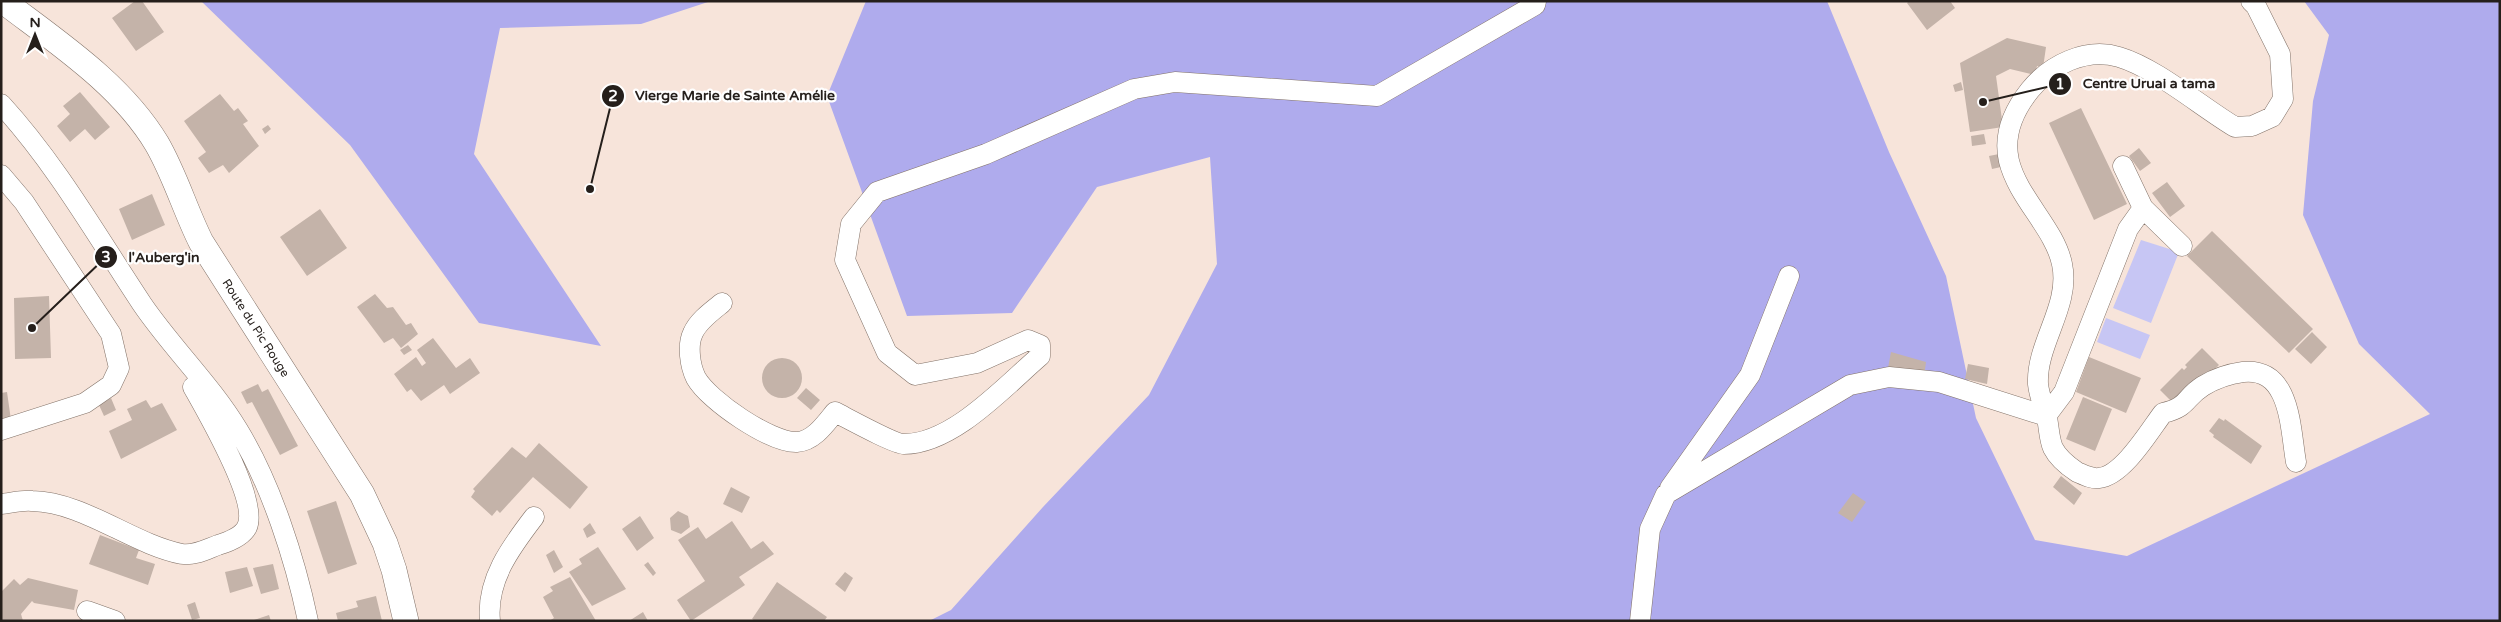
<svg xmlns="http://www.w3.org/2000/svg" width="2501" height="622" font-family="'Varela Round',sans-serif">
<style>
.green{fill:#c7c6f4}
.forest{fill:#afabed}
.building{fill:#c4b3a9}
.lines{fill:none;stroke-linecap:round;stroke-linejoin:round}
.minor-casing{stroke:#827268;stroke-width:21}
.tertiary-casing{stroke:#827268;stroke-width:26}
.minor{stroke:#fff;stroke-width:20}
.tertiary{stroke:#fff;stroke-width:25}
.labels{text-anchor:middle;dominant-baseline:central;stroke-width:4.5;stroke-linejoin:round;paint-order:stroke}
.street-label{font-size:12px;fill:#251f1b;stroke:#fff}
.leader{fill:none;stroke:#251f1b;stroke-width:2}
.callout-dot{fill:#251f1b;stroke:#fff;stroke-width:2}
.mark-label{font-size:15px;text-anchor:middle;font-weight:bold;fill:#fff}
.callout-label{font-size:14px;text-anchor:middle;font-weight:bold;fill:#251f1b;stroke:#fff;stroke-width:4.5;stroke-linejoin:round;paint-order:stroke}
</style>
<rect width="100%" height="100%" fill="#f7e4da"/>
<!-- green -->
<path class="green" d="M2141 240 2179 252 2151 323 2113 308Z
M2106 318 2150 335 2140 359 2097 342Z"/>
<!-- forest -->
<path class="forest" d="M201 1H711L641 24 500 28 474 154 601 346 479 323 350 145Z
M866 1H1827L1889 152 1946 276 1976 418 2035 540 2127 556 2430 414 2359 344 2303 215 2313 101 2329 35 2304 1H2500V621H929L951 610 1043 507 1149 395 1217 264 1210 157 1097 187 1012 313 907 316 827 96Z"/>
<!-- building -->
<path class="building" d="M135 1H142L164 32 136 51 112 18Z
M1909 1H1950L1955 8 1927 30 1907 3Z
M2007 38 2046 47 2043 68 2037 66 2035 75 2010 69 1996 76 2003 127 1970 132 1960 63Z
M1961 82 1963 90 1955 92 1953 85Z
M80 92 110 127 95 140 85 129 70 142 57 126 70 114 63 106Z
M220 94 234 111 238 108 248 121 243 124 259 146 229 173 223 165 209 173 198 158 206 152 184 121Z
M2081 108 2127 204 2094 220 2049 123Z
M268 125 271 129 265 134 262 129Z
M1984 134 1986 144 1972 146 1971 136Z
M2139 148 2151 163 2140 171 2129 156Z
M1999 154 2001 167 1992 169 1989 156Z
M2167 182 2185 206 2170 217 2152 193Z
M152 194 165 225 132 240 119 209Z
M320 209 347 248 307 276 280 237Z
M2212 231 2313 329 2289 353 2187 256Z
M375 294 387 308 393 307 406 325 411 323 418 334 401 348 393 338 384 343 357 307Z
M49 296 51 358 15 359 14 298Z
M2312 332 2327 347 2311 364 2295 349Z
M433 338 456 368 470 358 480 373 450 394 444 385 421 401 411 389 407 392 394 374 416 357 422 366 426 363 417 350Z
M408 345 412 350 404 355 400 350Z
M2202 348 2219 365 2177 407 2160 390 2182 368 2184 370 2187 367 2185 365Z
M1891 352 1926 362 1924 377 1888 368Z
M2089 357 2141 378 2126 413 2076 392Z
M762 378a20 20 0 1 1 40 0a20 20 0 1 1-40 0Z
M1968 364 1989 368 1987 384 1965 379Z
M258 384 262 392 268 389 298 446 280 455 252 402 247 404 241 392Z
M806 388 820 400 811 410 797 398Z
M7 392 11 420 1 422V393Z
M2083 397 2112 409 2095 451 2066 439Z
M111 398 116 410 104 416 99 405Z
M146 400 151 408 162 403 177 430 121 459 109 431 132 420 127 409Z
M2219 418 2224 421 2225 419 2262 446 2251 464 2213 437 2214 435 2209 431Z
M539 443 588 487 570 509 533 477 500 513 497 510 492 516 471 497 475 491 473 489 512 447 526 458Z
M2061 476 2082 493 2074 505 2053 487Z
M731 487 750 497 742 513 723 504Z
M1853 493 1866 502 1852 522 1838 513Z
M336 501 357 564 328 574 307 511Z
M678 511 688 516 690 527 681 534 671 530 670 518Z
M640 516 654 538 637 551 622 529Z
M732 521 751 549 763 541 774 554 739 577 745 585 691 621 677 600 705 581 678 540 698 527 706 539Z
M590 523 596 533 587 538 583 529Z
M100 535 139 550 136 558 155 564 148 585 89 564Z
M598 547 626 589 592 606 569 572 582 564 579 559Z
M554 550 563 567 554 573 546 555Z
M648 562 656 573 653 576 644 565Z
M273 564 279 589 261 594 253 568Z
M247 567 253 586 230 593 225 572Z
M845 572 853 578 845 592 835 584Z
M570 577 596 621H549L554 618 543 597 553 591 550 587Z
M28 578 78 590 74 610 34 603 32 601 21 614 23 621H1V592L14 579 20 585Z
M777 582 827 617 824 621H755L752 619Z
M376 596 382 621H338L336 613 358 607 356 601Z
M195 602 200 618 192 620 187 605Z
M643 612 648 621H629Z
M269 615 271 621H254V620Z"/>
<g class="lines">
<!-- minor casing -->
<g class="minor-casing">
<path id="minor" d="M2251 1 2256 6 2280 54 2283 99 2272 117 2252 126 2235 127C2200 106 2156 68 2119 57 2086 47 2050 65 2030 90 2014 110 2003 135 2009 161 2018 198 2055 229 2062 264 2071 306 2036 343 2038 384 2039 395 2044 407 2047 418 2049 427 2049 439 2053 448 2058 458 2068 466 2077 472 2084 475 2091 479 2099 478 2123 476 2150 430 2163 413 2189 407 2184 398 2203 386 2216 378 2228 374 2243 372 2291 367 2290 428 2296 462
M1 104C56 164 97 236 142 304 172 348 211 385 238 430 271 484 295 559 308 621
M1 175 24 202 111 334 119 368 111 385 85 403 1 430
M2143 208 2182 246
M722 303C712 311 698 321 693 333 687 345 690 366 696 378 709 401 771 443 797 442 814 441 826 423 835 412 847 418 894 444 904 444 953 444 1005 386 1040 356V345L1028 340 977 363 915 375 887 353 845 260 851 224 877 192 986 154 1134 89 1175 82 1377 96 1535 5 1536 1
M1670 488 1750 375 1789 276
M1 504C11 503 22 500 32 501 84 502 132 544 182 554 194 556 207 549 218 545 228 542 242 537 247 527 259 501 207 412 193 387
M87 611 115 621
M490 621C486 580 511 547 534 517
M1640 621 1650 529 1666 494 1850 385 1889 377 1939 382 2046 416 2064 392 2128 229 2143 208 2123 166"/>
</g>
<!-- tertiary casing -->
<g class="tertiary-casing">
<g id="tertiary">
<path id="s1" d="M3 1C58 43 121 84 157 144 175 175 185 210 201 242L362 494 385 543 394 570 406 621"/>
</g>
</g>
<!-- minor -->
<use href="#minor" class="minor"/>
<!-- tertiary -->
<use href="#tertiary" class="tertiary"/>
</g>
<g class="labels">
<!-- street labels -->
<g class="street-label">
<text stroke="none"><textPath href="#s1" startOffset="421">Route du Pic Rouge</textPath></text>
</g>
</g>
<!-- callouts -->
<path class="leader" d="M1983 102L2060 84M590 189L613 96M32 328L106 257"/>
<g class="callout-dot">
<circle cx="1983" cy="102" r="5"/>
<circle cx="590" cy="189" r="5"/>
<circle cx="32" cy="328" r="5"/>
<circle cx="2060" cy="84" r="12"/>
<circle cx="613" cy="96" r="12"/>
<circle cx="106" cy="257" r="12"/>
</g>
<g class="mark-label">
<text x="2060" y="89">1</text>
<text x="613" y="101">2</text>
<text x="106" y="262">3</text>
</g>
<g class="callout-label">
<text x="2149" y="88">Centre Uruai a tama</text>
<text x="735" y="100">Vierge Marie de Sainte Amélie</text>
<text x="164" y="262">l'Auberg'in</text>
</g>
<!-- border -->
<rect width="2501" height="622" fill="none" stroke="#251f1b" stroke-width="5"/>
<!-- north arrow -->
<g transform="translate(35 35)" stroke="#ffffff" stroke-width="4" paint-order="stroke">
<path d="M0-4L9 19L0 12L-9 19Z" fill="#251f1b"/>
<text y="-8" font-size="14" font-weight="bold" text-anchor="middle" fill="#251f1b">N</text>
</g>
</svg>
